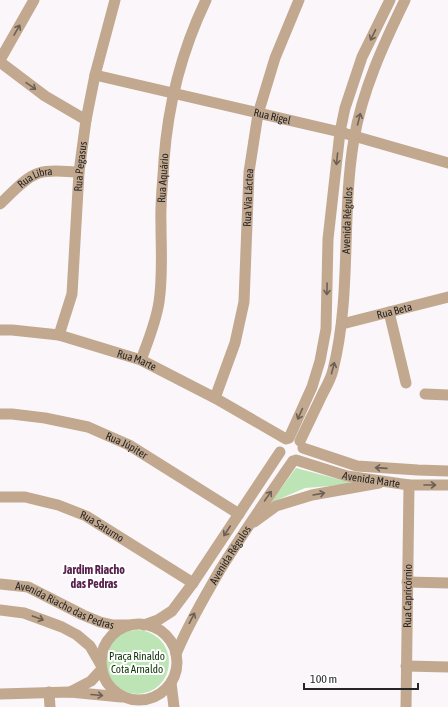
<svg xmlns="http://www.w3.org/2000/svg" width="448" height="707" font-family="'Asap Condensed',sans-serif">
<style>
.green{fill:#bde4b5}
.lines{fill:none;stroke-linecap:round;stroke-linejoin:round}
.minor{stroke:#c1a88e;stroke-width:11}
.oneway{stroke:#6c6055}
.labels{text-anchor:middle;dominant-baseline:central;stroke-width:4;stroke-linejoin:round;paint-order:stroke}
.street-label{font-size:11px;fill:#272627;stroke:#fff}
.park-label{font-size:11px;fill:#0f3307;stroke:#fff}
.neighbourhood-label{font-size:12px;font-weight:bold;fill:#59224d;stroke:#fff}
</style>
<rect width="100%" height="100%" fill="#faf6fa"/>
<!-- green -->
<path class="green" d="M296 468 356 484 305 488 270 503Z
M105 662a32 32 0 1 1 64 0a32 32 0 1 1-64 0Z"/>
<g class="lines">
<!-- minor -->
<g class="minor">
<path d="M0 60 34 0"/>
<path d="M0 62 45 96 86 120"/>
<path id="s1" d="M95 75 340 132 448 163"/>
<path id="s2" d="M0 204C10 195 25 177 39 173 51 169 67 172 79 172"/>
<path d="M389 312 406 383"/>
<path id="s3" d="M342 324 448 297"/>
<path id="s4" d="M0 330H12L59 335 141 360 215 398 286 439"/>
<path id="s5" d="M59 335 72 294 79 172 86 120 95 75 115 0"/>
<path id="s6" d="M141 360C148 341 156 322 159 302 163 276 161 250 161 224 160 203 163 181 164 160 168 104 182 50 206 0"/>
<path d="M425 394 448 395"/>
<path id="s7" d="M215 398 235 343 244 302 249 172 258 114 275 58 299 0"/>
<path id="s8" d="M0 414H12L45 418 88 427 129 445 239 514"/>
<path d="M289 438 312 387 320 361 326 329 328 239 340 132 345 108 362 57 390 0"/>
<path id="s9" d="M300 441C307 426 315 410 322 395 326 387 331 379 333 370 352 294 341 215 354 139 362 91 384 43 405 0"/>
<path d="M303 448 357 466 418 470 448 471"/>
<path id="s10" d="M296 460 347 476 409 485H448"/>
<path id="s11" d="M0 497H25L58 505 86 516 193 583"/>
<path d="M254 522 276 506 312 495 379 483"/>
<path d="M407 582 448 583"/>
<path id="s12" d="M0 584 28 587 83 615 100 622 113 625H128"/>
<path d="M0 610 24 613 62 627 77 635 90 646 101 665"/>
<circle cx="139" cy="662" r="38"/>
<path d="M144 625 158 620 172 611 193 583 280 452"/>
<path id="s13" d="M176 654C188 624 204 598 220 570 243 533 268 497 293 461"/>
<path d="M406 666 448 667"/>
<path d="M171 683 174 707"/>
<path d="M49 692 50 707"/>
<path d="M70 692 91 681 102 669"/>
<path d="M0 694 70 692 121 697"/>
<path id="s14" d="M406 707 409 485"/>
</g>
</g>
<!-- one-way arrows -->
<defs><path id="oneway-shaft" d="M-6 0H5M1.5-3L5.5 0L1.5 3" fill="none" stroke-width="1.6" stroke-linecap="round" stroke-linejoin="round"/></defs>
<g class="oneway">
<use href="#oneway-shaft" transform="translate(17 30) rotate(-60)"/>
<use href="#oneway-shaft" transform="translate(373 35) rotate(116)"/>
<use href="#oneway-shaft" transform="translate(31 86) rotate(35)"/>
<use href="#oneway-shaft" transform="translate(359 119) rotate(-76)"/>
<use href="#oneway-shaft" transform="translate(337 159) rotate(96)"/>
<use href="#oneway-shaft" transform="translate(327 289) rotate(91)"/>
<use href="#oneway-shaft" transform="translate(333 368) rotate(-75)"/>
<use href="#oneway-shaft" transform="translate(300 414) rotate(114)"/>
<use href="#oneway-shaft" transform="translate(381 468) rotate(-176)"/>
<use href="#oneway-shaft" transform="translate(430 485)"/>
<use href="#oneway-shaft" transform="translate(319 494) rotate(-10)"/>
<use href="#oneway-shaft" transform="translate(268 496) rotate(-55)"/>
<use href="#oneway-shaft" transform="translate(227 531) rotate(123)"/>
<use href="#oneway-shaft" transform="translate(38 618) rotate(20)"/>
<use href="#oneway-shaft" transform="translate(192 618) rotate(-63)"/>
<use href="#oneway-shaft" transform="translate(97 695) rotate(5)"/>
</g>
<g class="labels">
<!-- street labels -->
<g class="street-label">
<text stroke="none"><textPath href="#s1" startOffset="182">Rua Rigel</textPath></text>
<text stroke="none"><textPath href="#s5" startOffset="171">Rua Pegasus</textPath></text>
<text stroke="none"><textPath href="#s6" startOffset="185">Rua Aquário</textPath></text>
<text stroke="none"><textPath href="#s2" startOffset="45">Rua Libra</textPath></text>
<text stroke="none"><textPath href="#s7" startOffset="205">Rua Via Láctea</textPath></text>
<text stroke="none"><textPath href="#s9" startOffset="229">Avenida Régulos</textPath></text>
<text stroke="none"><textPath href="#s3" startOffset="54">Rua Beta</textPath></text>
<text stroke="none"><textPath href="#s4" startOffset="141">Rua Marte</textPath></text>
<text stroke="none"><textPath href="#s8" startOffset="132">Rua Júpiter</textPath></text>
<text stroke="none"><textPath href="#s10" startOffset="78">Avenida Marte</textPath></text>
<text stroke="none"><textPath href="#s11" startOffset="108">Rua Saturno</textPath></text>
<text stroke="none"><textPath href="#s13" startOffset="113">Avenida Régulos</textPath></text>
<text stroke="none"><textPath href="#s14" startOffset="111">Rua Capricórnio</textPath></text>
<text stroke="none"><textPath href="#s12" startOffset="69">Avenida Riacho das Pedras</textPath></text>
</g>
<!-- park labels -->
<g class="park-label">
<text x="137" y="656">Praça Rinaldo<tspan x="137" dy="13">Cota Arnaldo</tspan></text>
</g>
<!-- neighbourhood labels -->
<g class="neighbourhood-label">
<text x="94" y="570">Jardim Riacho<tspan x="94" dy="14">das Pedras</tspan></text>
</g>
</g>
<!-- scale -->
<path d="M304 683v6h114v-6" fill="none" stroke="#272627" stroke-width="2"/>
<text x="310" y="683" font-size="12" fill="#272627" stroke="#ffffff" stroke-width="3" paint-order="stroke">100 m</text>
</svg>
